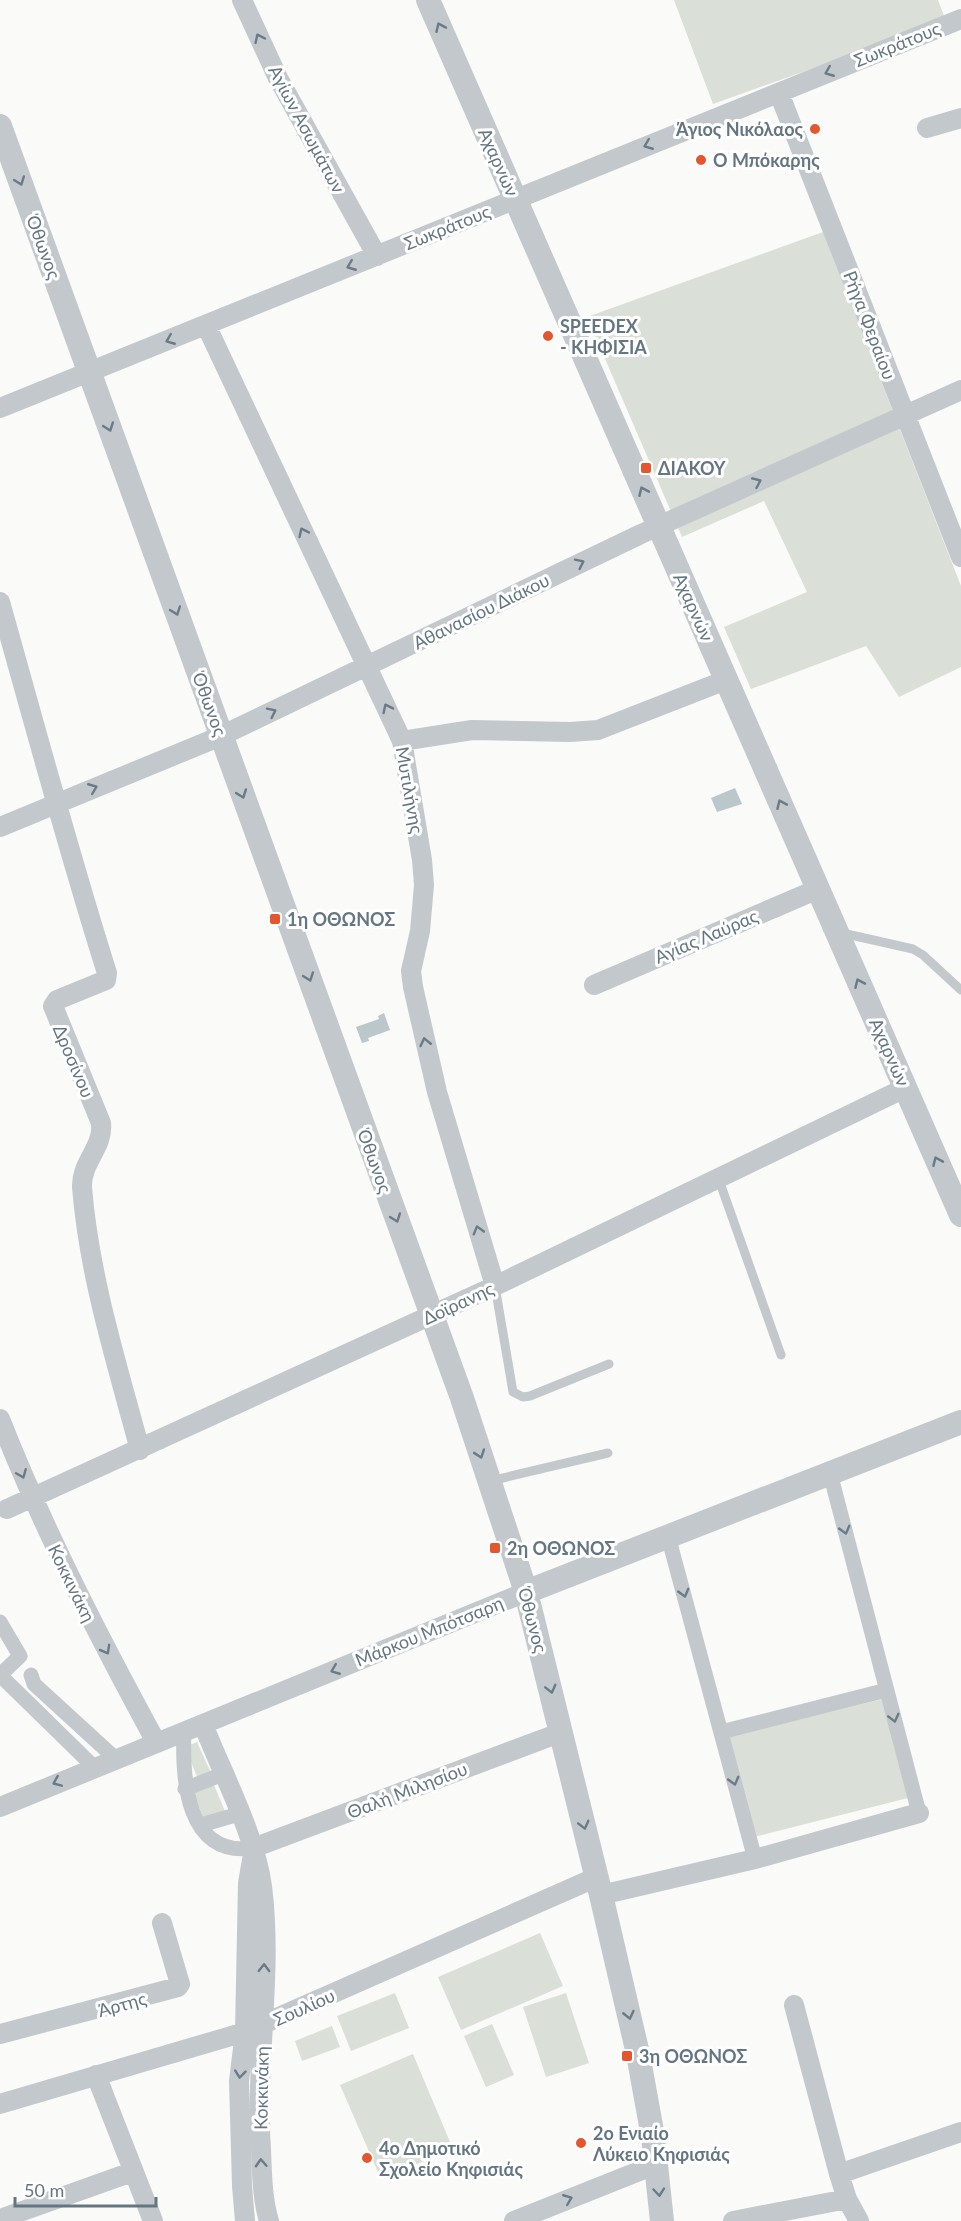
<svg xmlns="http://www.w3.org/2000/svg" width="961" height="2221" font-family="Lato,sans-serif">
<style>
.green{fill:#dadfd7}
.water{fill:#bbc7cb}
.lines{fill:none;stroke-linecap:round;stroke-linejoin:round}
.service{stroke:#c3c8cc;stroke-width:9}
.pedestrian{stroke:#c3c8cc;stroke-width:15}
.minor{stroke:#c3c8cc;stroke-width:20}
.tertiary{stroke:#c3c8cc;stroke-width:24}
.oneway{stroke:#6a7a87}
.poi-dot{fill:#e4572e;stroke:#fff;stroke-width:2}
.labels{text-anchor:middle;dominant-baseline:central;stroke-width:6;stroke-linejoin:round;paint-order:stroke}
.street-label{font-size:18px;fill:#657683;stroke:#fff}
.poi-label{font-size:18px;font-weight:bold;fill:#657683;stroke:#fff;text-anchor:start}
</style>
<rect width="100%" height="100%" fill="#fafaf8"/>
<!-- green -->
<path class="green" d="M674 0H938L946 21 713 104Z
M823 232 961 586V667L899 697 866 646 751 689 724 627 807 592 764 501 682 537 587 317Z
M883 1699 908 1798 754 1837 729 1737Z
M197 1742 211 1773 198 1779 185 1747Z
M214 1785 225 1811 204 1819 193 1793Z
M540 1933 563 1986 461 2030 438 1977Z
M395 1993 409 2028 351 2051 337 2016Z
M566 1993 589 2063 546 2077 523 2007Z
M492 2024 514 2075 486 2087 464 2036Z
M332 2026 340 2047 302 2061 295 2041Z
M413 2054 453 2149 381 2179 340 2085Z"/>
<!-- water -->
<path class="water" d="M735 788 742 804 717 812 711 798Z
M384 1013 390 1030 368 1038 369 1041 362 1043 356 1027 379 1019 378 1016Z"/>
<g class="lines">
<!-- service -->
<path class="service" d="M842 933 913 949 923 955 961 990
M719 1180 781 1355
M495 1286 513 1392 523 1397 530 1396 609 1364
M490 1481 608 1453"/>
<!-- pedestrian -->
<path class="pedestrian" d="M830 1473 919 1813
M668 1536 755 1859
M0 1622 20 1656 0 1675
M0 1675 94 1767
M31 1675 34 1684 116 1759
M184 1731C182 1779 186 1858 253 1848
M721 1732 887 1690
M185 1789 223 1774
M201 1825 239 1814"/>
<!-- minor -->
<path class="minor" d="M242 0 278 78 377 256
M779 93 961 557
M927 128 961 118
M206 325 402 741 422 860 424 885 420 931 411 971 413 987 437 1092 495 1286
M0 408 961 19
M0 602C35 726 68 850 107 973L106 980 57 1000 53 1006 101 1123C104 1147 81 1162 82 1187 89 1276 117 1364 140 1450
M402 741 472 730 570 732 598 730 726 680
M0 827 221 736 641 534 961 390
M594 985 818 889
M0 1419C44 1531 99 1637 156 1742
M7 1509 495 1286 905 1088
M203 1724C222 1773 255 1834 262 1886 273 1973 255 2061 261 2149 262 2173 262 2198 269 2221
M0 1807 526 1592
M253 1848 562 1732
M601 1895 755 1859 919 1813
M794 2005 839 2174 847 2199 859 2221
M0 2034 178 1987 180 1984 162 1923
M96 2075 153 2221
M0 2104 245 2032 597 1877
M839 2174 961 2132
M0 2219 132 2172
M245 2221 242 2186 239 2081 245 2032 248 1883 252 1860
M514 2221 657 2164
M733 2221 847 2199"/>
<!-- tertiary -->
<path class="tertiary" d="M428 0 961 1215
M0 126 462 1398 526 1592 601 1895 638 2054 653 2137 662 2221
M526 1592 961 1422"/>
</g>
<!-- one-way arrows -->
<defs><path id="oneway-chevron" d="M-2-3.5L2.5 0L-2 3.5" fill="none" stroke-width="1.6" stroke-linecap="round" stroke-linejoin="round" transform="scale(1.5)"/></defs>
<g class="oneway">
<use href="#oneway-chevron" transform="translate(440 27) rotate(-114)"/>
<use href="#oneway-chevron" transform="translate(259 38) rotate(-115)"/>
<use href="#oneway-chevron" transform="translate(829 72) rotate(158)"/>
<use href="#oneway-chevron" transform="translate(648 145) rotate(158)"/>
<use href="#oneway-chevron" transform="translate(20 181) rotate(70)"/>
<use href="#oneway-chevron" transform="translate(351 266) rotate(158)"/>
<use href="#oneway-chevron" transform="translate(170 340) rotate(158)"/>
<use href="#oneway-chevron" transform="translate(109 427) rotate(70)"/>
<use href="#oneway-chevron" transform="translate(757 482) rotate(-24)"/>
<use href="#oneway-chevron" transform="translate(643 491) rotate(-114)"/>
<use href="#oneway-chevron" transform="translate(303 532) rotate(-115)"/>
<use href="#oneway-chevron" transform="translate(580 563) rotate(-26)"/>
<use href="#oneway-chevron" transform="translate(176 611) rotate(70)"/>
<use href="#oneway-chevron" transform="translate(387 708) rotate(-116)"/>
<use href="#oneway-chevron" transform="translate(272 712) rotate(-26)"/>
<use href="#oneway-chevron" transform="translate(93 788) rotate(-22)"/>
<use href="#oneway-chevron" transform="translate(242 794) rotate(70)"/>
<use href="#oneway-chevron" transform="translate(781 804) rotate(-114)"/>
<use href="#oneway-chevron" transform="translate(309 977) rotate(70)"/>
<use href="#oneway-chevron" transform="translate(859 983) rotate(-114)"/>
<use href="#oneway-chevron" transform="translate(425 1042) rotate(-103)"/>
<use href="#oneway-chevron" transform="translate(937 1161) rotate(-114)"/>
<use href="#oneway-chevron" transform="translate(396 1218) rotate(70)"/>
<use href="#oneway-chevron" transform="translate(478 1230) rotate(-106)"/>
<use href="#oneway-chevron" transform="translate(480 1454) rotate(71)"/>
<use href="#oneway-chevron" transform="translate(22 1474) rotate(68)"/>
<use href="#oneway-chevron" transform="translate(845 1530) rotate(75)"/>
<use href="#oneway-chevron" transform="translate(684 1593) rotate(75)"/>
<use href="#oneway-chevron" transform="translate(106 1650) rotate(61)"/>
<use href="#oneway-chevron" transform="translate(335 1670) rotate(158)"/>
<use href="#oneway-chevron" transform="translate(551 1689) rotate(76)"/>
<use href="#oneway-chevron" transform="translate(894 1718) rotate(76)"/>
<use href="#oneway-chevron" transform="translate(734 1781) rotate(75)"/>
<use href="#oneway-chevron" transform="translate(57 1782) rotate(157)"/>
<use href="#oneway-chevron" transform="translate(584 1825) rotate(76)"/>
<use href="#oneway-chevron" transform="translate(264 1968) rotate(-89)"/>
<use href="#oneway-chevron" transform="translate(629 2015) rotate(77)"/>
<use href="#oneway-chevron" transform="translate(240 2074) rotate(96)"/>
<use href="#oneway-chevron" transform="translate(261 2163) rotate(-93)"/>
<use href="#oneway-chevron" transform="translate(659 2192) rotate(85)"/>
<use href="#oneway-chevron" transform="translate(568 2199) rotate(-22)"/>
</g>
<!-- markers -->
<g class="poi-dot">
<circle cx="815" cy="129" r="6"/>
<circle cx="701" cy="160" r="6"/>
<circle cx="548" cy="336" r="6"/>
<rect x="640" y="462" width="12" height="12" rx="3"/>
<rect x="269" y="913" width="12" height="12" rx="3"/>
<rect x="489" y="1542" width="12" height="12" rx="3"/>
<rect x="621" y="2050" width="12" height="12" rx="3"/>
<circle cx="581" cy="2143" r="6"/>
<circle cx="367" cy="2158" r="6"/>
</g>
<g class="labels">
<!-- street labels -->
<g class="street-label">
<text transform="translate(897 44) rotate(-22)">Σωκράτους</text>
<text transform="translate(307 129) rotate(62)">Αγίων Ασωμάτων</text>
<text transform="translate(499 162) rotate(66)">Αχαρνών</text>
<text transform="translate(447 227) rotate(-22)">Σωκράτους</text>
<text transform="translate(44 247) rotate(70)">Όθωνος</text>
<text transform="translate(870 325) rotate(69)">Ρήγα Φεραίου</text>
<text transform="translate(694 607) rotate(66)">Αχαρνών</text>
<text transform="translate(481 611) rotate(-26)">Αθανασίου Διάκου</text>
<text transform="translate(210 704) rotate(70)">Όθωνος</text>
<text transform="translate(410 790) rotate(80)">Μυτιλήνης</text>
<text transform="translate(706 936) rotate(-23)">Αγίας Λαύρας</text>
<text transform="translate(890 1052) rotate(66)">Αχαρνών</text>
<text transform="translate(74 1061) rotate(67)">Δροσίνου</text>
<text transform="translate(375 1161) rotate(70)">Όθωνος</text>
<text transform="translate(458 1303) rotate(-25)">Δοϊρανης</text>
<text transform="translate(72 1583) rotate(64)">Κοκκινάκη</text>
<text transform="translate(533 1620) rotate(75)">Όθωνος</text>
<text transform="translate(429 1631) rotate(-22)">Μάρκου Μπότσαρη</text>
<text transform="translate(407 1790) rotate(-21)">Θαλή Μιλησίου</text>
<text transform="translate(122 2004) rotate(-15)">Άρτης</text>
<text transform="translate(304 2007) rotate(-24)">Σουλίου</text>
<text transform="translate(261 2088) rotate(-89)">Κοκκινάκη</text>
</g>
<!-- poi labels -->
<g class="poi-label">
<text x="803" y="129" text-anchor="end">Άγιος Νικόλαος</text>
<text x="713" y="160">Ο Μπόκαρης</text>
<text x="560" y="326">SPEEDEX<tspan x="560" dy="21">- ΚΗΦΙΣΙΑ</tspan></text>
<text x="658" y="468">ΔΙΑΚΟΥ</text>
<text x="287" y="919">1η ΟΘΩΝΟΣ</text>
<text x="507" y="1548">2η ΟΘΩΝΟΣ</text>
<text x="639" y="2056">3η ΟΘΩΝΟΣ</text>
<text x="593" y="2133">2ο Ενιαίο<tspan x="593" dy="21">Λύκειο Κηφισιάς</tspan></text>
<text x="379" y="2148">4ο Δημοτικό<tspan x="379" dy="21">Σχολείο Κηφισιάς</tspan></text>
</g>
</g>
<!-- scale -->
<path d="M15 2197v9h141v-9" fill="none" stroke="#657683" stroke-width="3"/>
<text x="24" y="2197" font-size="18" fill="#657683" stroke="#ffffff" stroke-width="4.5" paint-order="stroke">50 m</text>
</svg>
